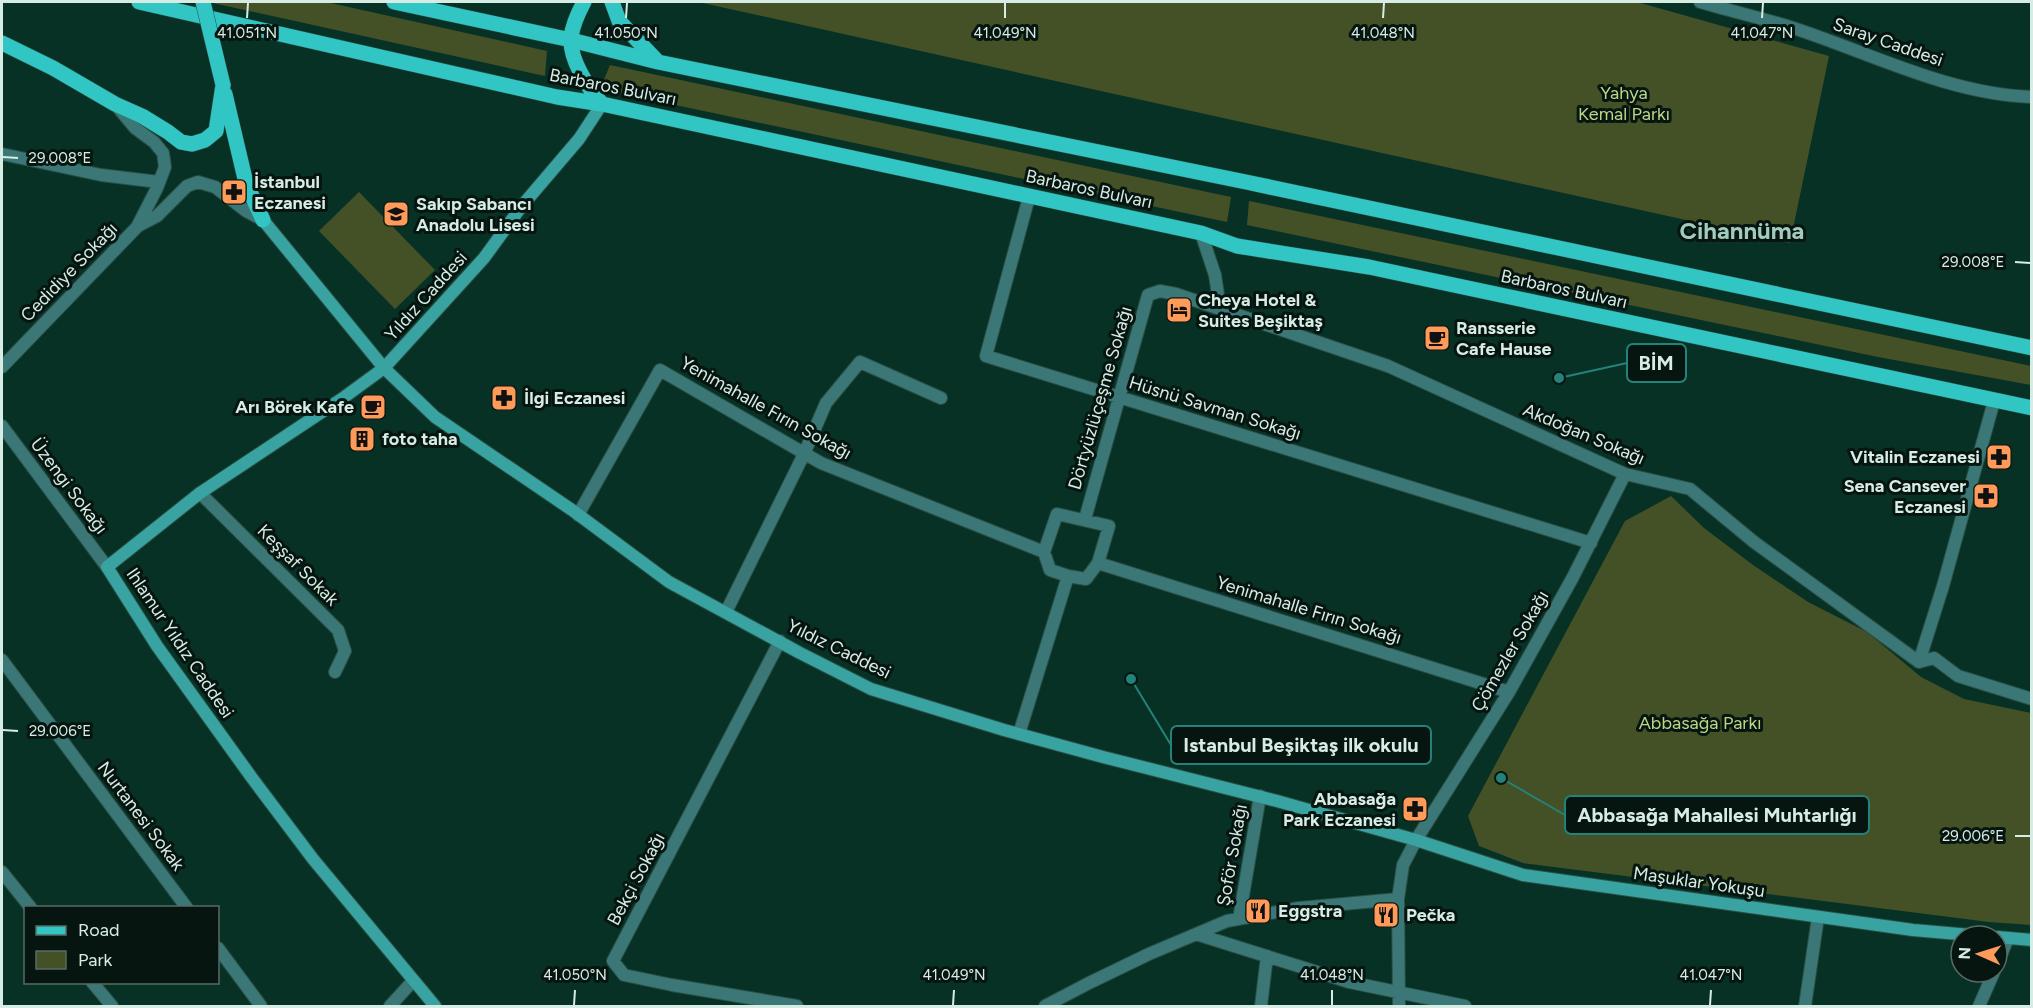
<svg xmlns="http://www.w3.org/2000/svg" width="2033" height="1008" font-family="Figtree,sans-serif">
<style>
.green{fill:#445127}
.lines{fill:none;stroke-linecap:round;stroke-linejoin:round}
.street-casing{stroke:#294f44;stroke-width:14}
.secondary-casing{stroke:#294f44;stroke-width:14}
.primary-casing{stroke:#294f44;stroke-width:16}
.street{stroke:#3b7776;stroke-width:12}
.secondary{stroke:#39a3a2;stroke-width:12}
.primary{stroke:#31c5c4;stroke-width:15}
.primary-bridge-casing{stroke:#294f44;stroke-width:16;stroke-linecap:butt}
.primary-bridge{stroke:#31c5c4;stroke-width:15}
.ticks{fill:none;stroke:#d7ece4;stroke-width:2}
.labels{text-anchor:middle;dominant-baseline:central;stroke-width:6;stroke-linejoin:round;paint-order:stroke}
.street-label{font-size:18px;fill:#d7ece4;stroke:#061510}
.park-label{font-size:18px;fill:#bcd685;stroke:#061510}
.poi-label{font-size:18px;font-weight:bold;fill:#d7ece4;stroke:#061510;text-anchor:start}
.district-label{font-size:24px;font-weight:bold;fill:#a1cbbc;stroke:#061510}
.ticks-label{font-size:15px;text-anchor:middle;fill:#d7ece4;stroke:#061510;stroke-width:6;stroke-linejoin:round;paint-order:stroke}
.leader{fill:none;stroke:#23827a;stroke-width:2}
.callout-dot{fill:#23827a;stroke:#061510;stroke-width:2}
.callout{fill:#061510;stroke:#23827a;stroke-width:2}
.callout-label{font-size:20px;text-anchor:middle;font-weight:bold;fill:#d7ece4}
</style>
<rect width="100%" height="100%" fill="#083126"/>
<!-- green -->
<path class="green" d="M208 2H326L547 51 545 76Z
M698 2H1637L1829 56 1790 243Z
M610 65 1231 197 1227 222 600 89Z
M359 192 435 270 395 309 319 231Z
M1249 201 2031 366V385L1878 357 1247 225Z
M1671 496 1704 528 1753 565 1808 602 1867 632 1921 677 1964 699 2031 713V925L1989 922 1523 863 1479 846 1468 816 1625 521Z"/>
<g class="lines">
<!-- street casing -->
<g class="street-casing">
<path id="street" d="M1700 2C1728 10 1756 17 1784 25 1865 50 1945 94 2032 97
M2 154 101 175 159 182
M1029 197 986 356 1591 543
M138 226 157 216 187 186 198 182 215 187 246 211 263 220
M1201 233 1215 275 1220 308
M2 367 137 227 157 188 165 167 163 153 154 142 135 128 115 104
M2 426 107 567
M200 493 338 630 345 651 335 672
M1057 514 1109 526 1098 563 1086 579 1068 576 1050 570 1044 552Z
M578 515 660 370 821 463 1044 552
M1085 519 1148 295 1160 291 1176 294 1388 366 1625 474 1690 489 1754 542 1919 662 1934 658 1958 676 2032 699
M1098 563 1509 692
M726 612 804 454 826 403 860 362 941 398
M780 641 613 961 624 975 672 985 797 1006
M2 660 187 908
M1919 662 1943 586 1994 401
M1019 734 1068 576
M2 872 31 908
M1239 919 1260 796
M1196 934 1349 982 1465 1006
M218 948 261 1006
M1997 965 2008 938
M92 982 112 1006
M390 1006 412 982
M1045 1006 1089 983 1149 954 1227 921 1299 908 1398 899
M1261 1006 1267 956
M1399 1006 1398 899 1403 865 1416 840 1509 692 1573 577 1625 474
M1805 1006 1818 917
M1979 1006 1994 972"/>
</g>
<!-- secondary casing -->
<g class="secondary-casing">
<path id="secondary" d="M263 220 384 368 435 417 572 510 669 582 800 653 871 689 1004 730 1103 757 1277 801 1416 840 1523 875 1913 930 1982 936
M1997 937 2032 940
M435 1006 313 859 252 778 157 646 107 567 200 493 343 398 384 368 484 258 521 207 579 139 602 104"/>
</g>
<!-- primary casing -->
<g class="primary-casing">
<path id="primary" d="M139 2 557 97 602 104 1201 233 1237 246 1369 267 2032 408
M394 2 571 40 658 62 1246 182 2032 348
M584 2C578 13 573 24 571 37 569 59 588 88 602 104
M612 2 619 21 658 62
M2 43 53 68 115 104 142 116 168 132 181 142 192 144 205 140 216 131 223 85
M225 94 246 183 263 220"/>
</g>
<!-- street -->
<use href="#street" class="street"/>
<!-- secondary -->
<use href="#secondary" class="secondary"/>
<!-- primary -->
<use href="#primary" class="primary"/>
<!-- primary-bridge casing -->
<g class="primary-bridge-casing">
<path id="primary-bridge" d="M203 2 223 85"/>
</g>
<!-- primary-bridge -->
<use href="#primary-bridge" class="primary-bridge"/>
</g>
<!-- ticks -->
<path class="ticks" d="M247 18 248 3M626 18 627 3M1005 18V3M1383 18 1384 3M1762 18 1763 3M3 157 18 158M2015 262 2030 263M3 730 18 731M2015 836H2030M574 1005 575 990M953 1005 954 990M1332 1005V990M1710 1005 1711 990"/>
<!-- icons -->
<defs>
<g id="pharmacy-square" transform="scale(1.35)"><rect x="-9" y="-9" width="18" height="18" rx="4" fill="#ff9b5a" stroke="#061510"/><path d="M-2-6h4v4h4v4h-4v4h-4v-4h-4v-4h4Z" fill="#111"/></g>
<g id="school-square" transform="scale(1.35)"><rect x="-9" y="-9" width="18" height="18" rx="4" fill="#ff9b5a" stroke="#061510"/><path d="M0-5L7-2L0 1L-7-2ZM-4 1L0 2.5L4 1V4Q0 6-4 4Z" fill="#111"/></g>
<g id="hotel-square" transform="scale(1.35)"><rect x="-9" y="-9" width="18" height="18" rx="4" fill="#ff9b5a" stroke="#061510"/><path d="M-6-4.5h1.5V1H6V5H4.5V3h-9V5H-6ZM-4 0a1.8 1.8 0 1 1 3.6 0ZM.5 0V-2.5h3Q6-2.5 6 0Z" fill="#111"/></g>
<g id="cafe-square" transform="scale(1.35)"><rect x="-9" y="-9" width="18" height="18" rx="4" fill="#ff9b5a" stroke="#061510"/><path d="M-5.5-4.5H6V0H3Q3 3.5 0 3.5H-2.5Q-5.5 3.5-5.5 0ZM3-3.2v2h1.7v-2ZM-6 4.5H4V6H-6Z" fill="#111"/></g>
<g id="building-square" transform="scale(1.35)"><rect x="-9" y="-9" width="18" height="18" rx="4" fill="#ff9b5a" stroke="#061510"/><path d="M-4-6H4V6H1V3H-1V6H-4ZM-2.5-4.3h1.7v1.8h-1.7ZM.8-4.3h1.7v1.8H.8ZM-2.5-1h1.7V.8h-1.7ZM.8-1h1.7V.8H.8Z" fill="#111"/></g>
<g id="restaurant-square" transform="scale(1.35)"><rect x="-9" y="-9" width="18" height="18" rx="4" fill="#ff9b5a" stroke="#061510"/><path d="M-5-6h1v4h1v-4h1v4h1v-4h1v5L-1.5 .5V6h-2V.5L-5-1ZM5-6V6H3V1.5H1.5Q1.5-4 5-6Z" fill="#111"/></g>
</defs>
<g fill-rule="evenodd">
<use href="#pharmacy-square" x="234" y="192"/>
<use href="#school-square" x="396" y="214"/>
<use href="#hotel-square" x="1179" y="310"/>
<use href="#cafe-square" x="1437" y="338"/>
<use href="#pharmacy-square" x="504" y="398"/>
<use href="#cafe-square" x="373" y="407"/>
<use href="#building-square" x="362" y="439"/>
<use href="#pharmacy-square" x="1999" y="457"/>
<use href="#pharmacy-square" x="1986" y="496"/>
<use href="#pharmacy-square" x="1415" y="809"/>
<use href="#restaurant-square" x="1258" y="911"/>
<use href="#restaurant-square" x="1386" y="915"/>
</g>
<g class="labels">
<!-- street labels -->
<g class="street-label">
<text transform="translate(1888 42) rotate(19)">Saray Caddesi</text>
<text transform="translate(613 87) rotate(11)">Barbaros Bulvarı</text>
<text transform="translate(1089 189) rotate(12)">Barbaros Bulvarı</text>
<text transform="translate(69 272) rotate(-46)">Cedidiye Sokağı</text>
<text transform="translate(1564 289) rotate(12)">Barbaros Bulvarı</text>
<text transform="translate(426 296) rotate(-48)">Yıldız Caddesi</text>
<text transform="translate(1100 398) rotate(-74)">Dörtyüzlüçeşme Sokağı</text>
<text transform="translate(766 408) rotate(29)">Yenimahalle Fırın Sokağı</text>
<text transform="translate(1215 408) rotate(17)">Hüsnü Savman Sokağı</text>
<text transform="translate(1584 434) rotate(23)">Akdoğan Sokağı</text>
<text transform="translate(69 486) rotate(53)">Üzengi Sokağı</text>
<text transform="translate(298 565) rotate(45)">Keşşaf Sokak</text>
<text transform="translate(1309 610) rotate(17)">Yenimahalle Fırın Sokağı</text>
<text transform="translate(180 643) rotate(56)">Ihlamur Yıldız Caddesi</text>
<text transform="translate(839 649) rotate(26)">Yıldız Caddesi</text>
<text transform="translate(1510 651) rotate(-60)">Çömezler Sokağı</text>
<text transform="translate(141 816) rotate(53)">Nurtanesi Sokak</text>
<text transform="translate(1232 855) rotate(-80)">Şoför Sokağı</text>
<text transform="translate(636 879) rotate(-62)">Bekçi Sokağı</text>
<text transform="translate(1699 882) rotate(8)">Maşuklar Yokuşu</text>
</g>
<!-- park labels -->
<g class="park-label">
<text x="1624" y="93">Yahya<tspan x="1624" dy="21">Kemal Parkı</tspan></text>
<text x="1700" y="723">Abbasağa Parkı</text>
</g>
<!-- poi labels -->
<g class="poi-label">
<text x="254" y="182">İstanbul<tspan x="254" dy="21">Eczanesi</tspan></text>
<text x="416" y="204">Sakıp Sabancı<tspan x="416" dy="21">Anadolu Lisesi</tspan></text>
<text x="1198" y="300">Cheya Hotel &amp;<tspan x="1198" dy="21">Suites Beşiktaş</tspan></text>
<text x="1456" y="328">Ransserie<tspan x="1456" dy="21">Cafe Hause</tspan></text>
<text x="524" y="398">İlgi Eczanesi</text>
<text x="354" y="407" text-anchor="end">Arı Börek Kafe</text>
<text x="382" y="439">foto taha</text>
<text x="1980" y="457" text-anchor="end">Vitalin Eczanesi</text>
<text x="1966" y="486" text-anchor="end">Sena Cansever<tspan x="1966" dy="21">Eczanesi</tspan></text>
<text x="1396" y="799" text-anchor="end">Abbasağa<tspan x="1396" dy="21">Park Eczanesi</tspan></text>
<text x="1278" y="911">Eggstra</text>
<text x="1406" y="915">Pečka</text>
</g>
<!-- district labels -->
<g class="district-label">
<text x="1742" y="230">Cihannüma</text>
</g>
</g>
<g class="ticks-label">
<text x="247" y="38">41.051°N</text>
<text x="626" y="38">41.050°N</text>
<text x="1005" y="38">41.049°N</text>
<text x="1383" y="38">41.048°N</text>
<text x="1762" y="38">41.047°N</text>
<text x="60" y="163">29.008°E</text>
<text x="1973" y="267">29.008°E</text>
<text x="60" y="736">29.006°E</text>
<text x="1973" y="841">29.006°E</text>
<text x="575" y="980">41.050°N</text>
<text x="954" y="980">41.049°N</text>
<text x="1332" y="980">41.048°N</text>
<text x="1711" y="980">41.047°N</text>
</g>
<!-- callouts -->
<path class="leader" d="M1559 378L1627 363M1131 679L1171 745M1501 778L1565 815"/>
<g class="callout-dot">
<circle cx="1559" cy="378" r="6"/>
<circle cx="1131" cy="679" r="6"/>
<circle cx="1501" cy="778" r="6"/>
</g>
<g class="callout">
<rect x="1627" y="344" width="59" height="38" rx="6"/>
<rect x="1171" y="726" width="260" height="38" rx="6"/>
<rect x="1565" y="796" width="304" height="38" rx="6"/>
</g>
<g class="callout-label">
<text x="1656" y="370">BİM</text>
<text x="1301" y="752">Istanbul Beşiktaş ilk okulu</text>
<text x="1717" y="822">Abbasağa Mahallesi Muhtarlığı</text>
</g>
<!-- border -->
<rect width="2033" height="1008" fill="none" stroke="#d7ece4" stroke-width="6"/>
<!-- legend -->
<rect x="24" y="906" width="195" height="78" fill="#061510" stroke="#5a6b65" stroke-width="1.5"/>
<rect x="36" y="926" width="30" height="9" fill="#31c5c4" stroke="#5a6b65" stroke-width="1.5"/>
<text x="78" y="936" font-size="18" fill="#d7ece4">Road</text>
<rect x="36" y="951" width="30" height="18" fill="#445127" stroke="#5a6b65" stroke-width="1.5"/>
<text x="78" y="966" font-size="18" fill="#d7ece4">Park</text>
<!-- north arrow -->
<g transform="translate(1979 954) rotate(273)"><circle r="28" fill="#061510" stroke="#5a6b65" stroke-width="1.5"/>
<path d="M0-4.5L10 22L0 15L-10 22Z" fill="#ff9b5a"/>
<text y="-9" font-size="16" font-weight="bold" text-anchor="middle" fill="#d7ece4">N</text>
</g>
</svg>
